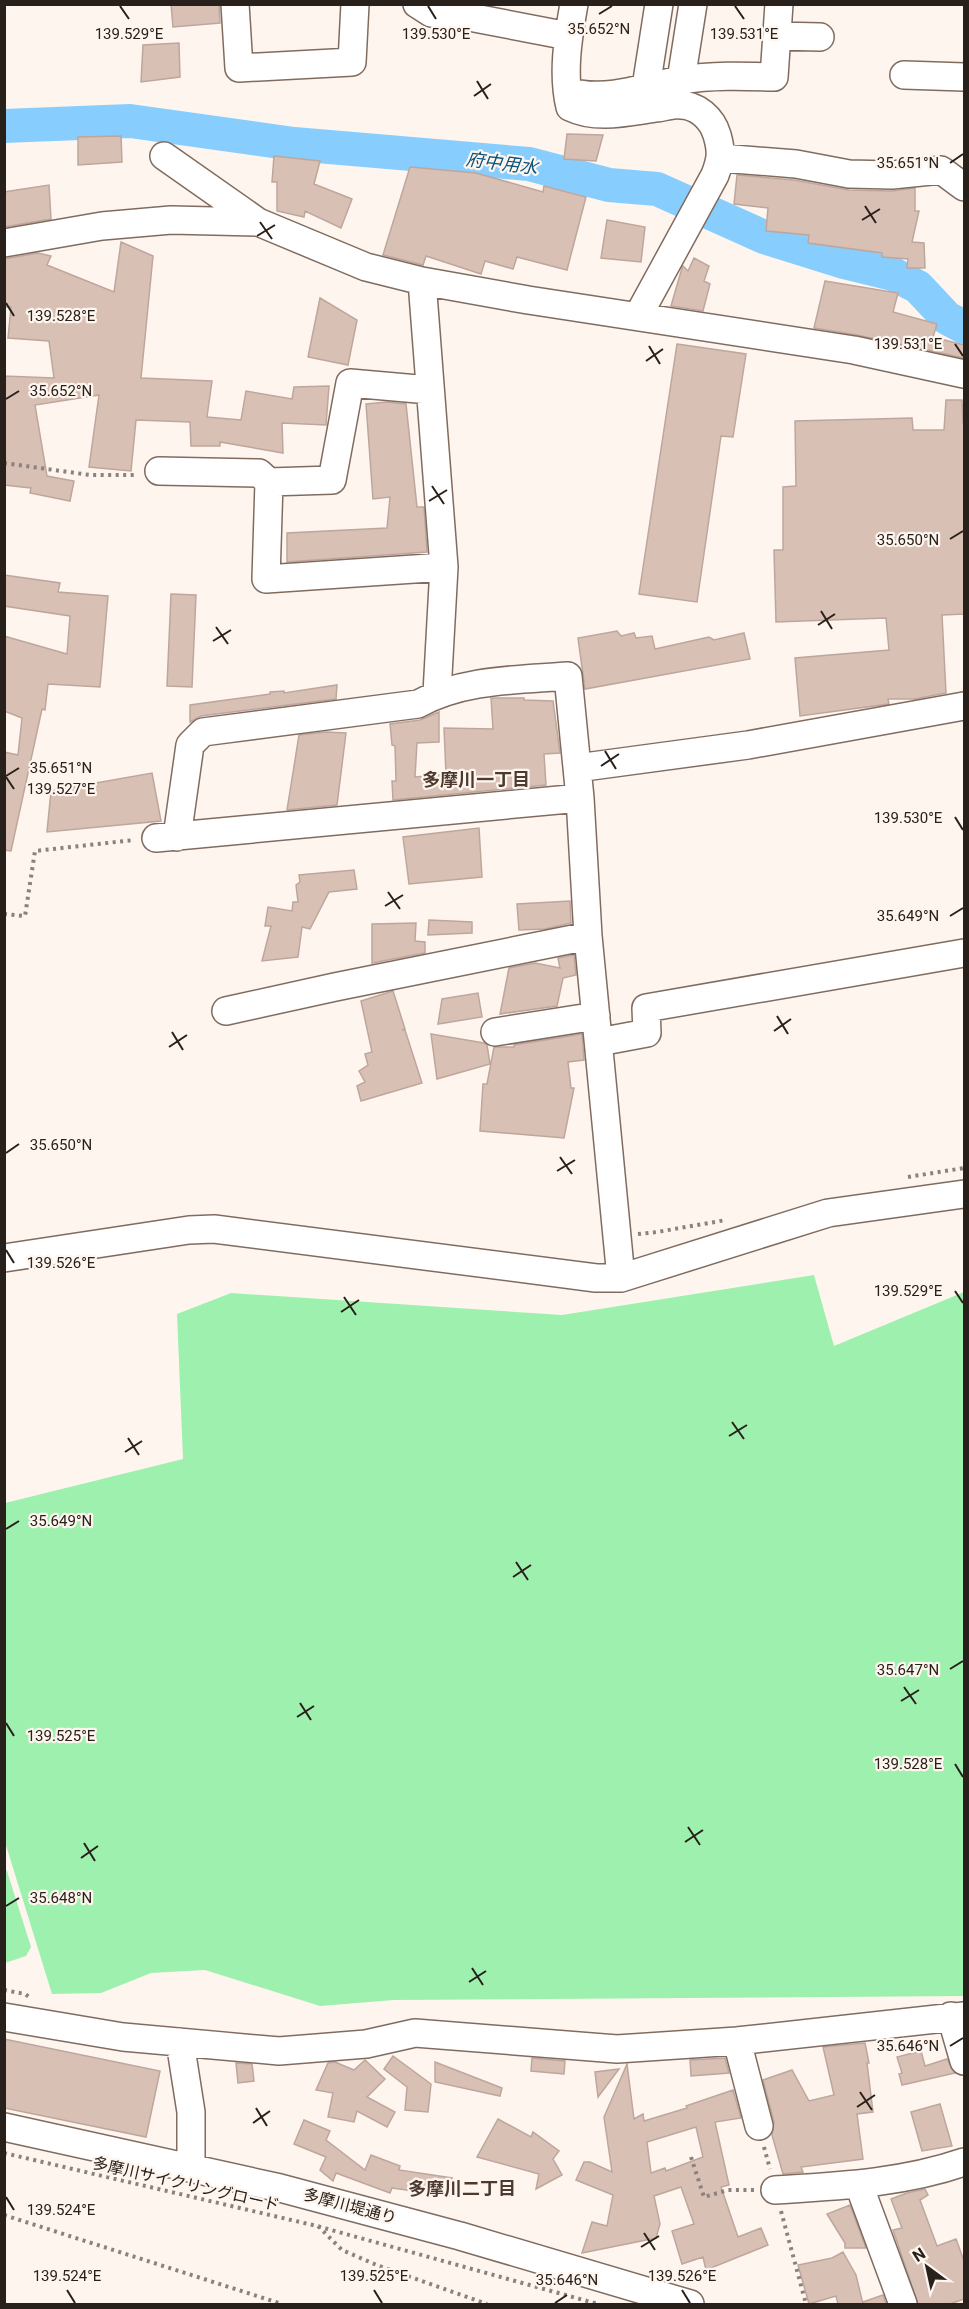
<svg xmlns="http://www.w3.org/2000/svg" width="969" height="2309" font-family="Roboto,'Noto Sans JP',sans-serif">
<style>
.green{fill:#9ef0ae}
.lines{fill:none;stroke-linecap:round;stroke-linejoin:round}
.river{stroke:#87ceff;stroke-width:34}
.building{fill:#d8c0b5;stroke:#bea69c;stroke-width:1.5;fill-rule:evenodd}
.minor-casing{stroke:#806c5f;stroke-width:30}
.path{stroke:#8a827c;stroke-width:4;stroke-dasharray:3 4.5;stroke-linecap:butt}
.minor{stroke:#fff;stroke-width:27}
.ticks{fill:none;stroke:#28201a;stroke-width:2}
.labels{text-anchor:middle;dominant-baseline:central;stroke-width:4.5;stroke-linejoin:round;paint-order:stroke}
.street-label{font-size:16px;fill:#28201a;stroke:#fef5ef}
.water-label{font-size:18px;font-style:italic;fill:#0c547c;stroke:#fef5ef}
.neighbourhood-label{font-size:18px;font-weight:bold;fill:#4c3a2f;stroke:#fef5ef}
.ticks-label{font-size:15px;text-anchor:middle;fill:#28201a;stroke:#fef5ef;stroke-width:4.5;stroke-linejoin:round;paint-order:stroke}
</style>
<rect width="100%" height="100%" fill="#fef5ef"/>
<!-- green -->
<path class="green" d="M814 1275 834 1346 964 1292V1996L394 2000 320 2006 205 1970 151 1973 101 1993 52 1994 5 1842V1503L183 1459 177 1314 231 1293 562 1315Z
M5 1869 7 1871 31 1947 26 1956 5 1963Z"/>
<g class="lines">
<!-- river -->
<path class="river" d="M4 126 130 121 294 144 529 164 609 185 657 189 764 237 844 262 893 274 918 287 947 318 964 327"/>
</g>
<!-- building -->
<path class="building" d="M171 4H219L220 23 173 27Z
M179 43 180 77 141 82 143 45Z
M567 134 603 135 596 161 564 159Z
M121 136 122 162 78 165V137Z
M274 156 320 161 314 184 352 199 341 228 305 211 304 217 277 211V182H272Z
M410 167 476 173 543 192 544 186 586 197 567 270 517 257 513 269 485 261 481 274 426 256 423 265 383 255Z
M737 175 794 180 849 190 892 191 915 188V211H919L912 242 924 243 925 268H907L908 259 882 257V253L808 243 809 235 766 231 768 208 734 204Z
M49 185 51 219 4 227V192Z
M607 220 645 227 641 262 601 258Z
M121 242 153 256 141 378 212 381 207 417 241 420 246 391 292 399 294 387 329 386 326 425 282 423 283 453 220 442V446H191L190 422 136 420 131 471 89 467 99 395 35 405 47 476 74 481 70 501 30 493 31 488 4 485V376L54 378 49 341 8 338 11 307H4V259L38 253 51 256 47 265 114 292Z
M694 258 709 266 704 281 710 284 703 311 671 306 682 268 683 266 688 271Z
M825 281 898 293 893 312 937 324 933 337 964 345V358L857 335 814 328Z
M320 298 357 320 348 365 308 357Z
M677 344 746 354 733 437 721 436 697 602 639 594Z
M946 400H962L963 423H964V614L942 615 946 693 915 699H888L889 704 800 716 795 658 889 650 886 618 776 622 774 550H783V487L796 486 795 421 912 418 913 430H944Z
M387 402 406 404 417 507H424L427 552 287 562V533L387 528 390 497 373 499 366 404Z
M4 575 60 583 58 592 108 596 100 687 48 684 45 710 42 709 11 851 4 850V752L18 755 22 718 4 711V636L67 654 70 616 4 606Z
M171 594 196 595 192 687 167 686Z
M617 631 621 636 634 633 636 638 652 636 655 649 709 637 714 640 744 633 750 659 585 689 578 638Z
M337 685 336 699 201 716 190 722V705L270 694V692L284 691V693Z
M491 698H524V700L553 701 560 753 544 754 546 785 393 800 392 781H396L395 746 392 745 390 724 420 720 439 712V742L417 743 415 777 446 774 444 728 493 729Z
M326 732 346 733 337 805 287 810 299 735Z
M152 773 161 821 47 832 51 791Z
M479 828 482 877 409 884 403 837Z
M354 870 357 889 329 892 310 929 302 927 298 957 262 961 271 926H265L268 907 292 911 293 902H298L296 885 300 882 299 875Z
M570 901 571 923 545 929 519 930 517 904Z
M429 920 472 922V933L428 935Z
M416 923 415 941 425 942V953L372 963V924Z
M574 955 576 975 563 978 557 1006 500 1014 509 968 535 963 560 968 558 958Z
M393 991 405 1029 402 1030H405L422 1083 361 1101 357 1086 365 1082 359 1071 368 1065 365 1054 372 1052 361 1001Z
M478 993 482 1017 438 1024 442 999Z
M431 1034 484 1043 487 1045 490 1064 437 1079Z
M582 1034 584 1060 568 1062 571 1088H574L564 1138 480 1131 483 1084H487L494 1047H514V1045Z
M4 2039 160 2071 146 2137 4 2108Z
M865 2043 869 2063H867L873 2112 857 2114 863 2159 801 2167 803 2172 783 2174 772 2135 774 2122 763 2080 792 2070 809 2101 834 2095 823 2047Z
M921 2051 925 2066 947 2059 955 2073 902 2085 899 2074 902 2073 897 2057Z
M393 2056 431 2084 428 2112 405 2110 407 2087 384 2069Z
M532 2058 565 2061 564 2074 531 2071Z
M725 2058 729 2073 691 2076 690 2060Z
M365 2060 385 2079 367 2097 395 2112 387 2127 357 2111 354 2122 328 2117 333 2093 316 2090 328 2063 335 2062 354 2070Z
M435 2062 502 2088 500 2096 435 2082Z
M236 2063 252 2064 254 2081 238 2083Z
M627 2064 634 2119 643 2114 644 2121 687 2108 686 2106 733 2090 741 2118 715 2122 729 2185 721 2187 738 2237 761 2228 768 2245 706 2270 703 2257 682 2264 672 2231 694 2224 681 2187 654 2196 660 2224 656 2238 582 2253 592 2222 607 2226 613 2195 576 2180 584 2162H590L612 2172 604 2117ZM696 2127 703 2157 666 2171 665 2168 651 2173 647 2142Z
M619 2069 598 2097 595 2072Z
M940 2104 952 2146 922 2151 911 2112Z
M498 2119 531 2137 533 2132 559 2151 553 2159 562 2175 536 2189 539 2174 477 2157Z
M304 2120 330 2131 326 2140 365 2170 371 2155 400 2166 399 2170 452 2178 449 2196 392 2188 390 2193 336 2173 333 2181 320 2170 326 2157 294 2144Z
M925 2189 928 2195 920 2200 937 2246 956 2239 964 2261V2299L950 2304H918L893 2230 902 2228 891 2199 907 2193Z
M850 2205 866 2248H845V2243L827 2214Z
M843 2252 856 2275 863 2304H838L836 2296 809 2304 798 2265 832 2258Z
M883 2295 886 2304H864L863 2302Z"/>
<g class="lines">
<!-- minor casing -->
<g class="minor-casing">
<path id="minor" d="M235 4 239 68 352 62 355 4
M417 4 431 13 464 16 568 36
M574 4C568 38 562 74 570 107 597 120 628 112 657 108 664 107 673 104 680 105 697 105 712 118 717 135 722 152 721 159 715 175L638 316
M777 36 820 37
M904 75 964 77
M681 80 693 4
M646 87 659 4
M580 94C615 100 647 85 681 80 712 75 743 76 774 77L779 4
M164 156 258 222
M721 158 796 164 849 174 892 175 941 170 964 187
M4 243 102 226 171 220 258 222 366 267 422 281 528 300 854 350 964 374
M422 281 444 567 437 693
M429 390 350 383 332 480 269 482 266 579 444 567
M159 471 259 473 269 482
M577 768 748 745 964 706
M177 837 190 745 203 732 418 704C463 679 518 680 568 676L580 798 588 936 621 1278
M156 838 580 798
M226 1011 335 987 588 936
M495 1032 596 1016
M599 1042 647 1033 646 1008 964 953
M4 1258 189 1230 214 1229 596 1278H621L828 1213 964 1194
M951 2016 964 2061
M4 2017 123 2037 279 2051 366 2044 415 2033 617 2049 737 2041 964 2016
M737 2041 759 2126
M180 2042 191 2112V2168
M4 2127 280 2188 460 2236 690 2304
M859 2185 903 2304
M775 2190C840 2186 903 2183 964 2162"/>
</g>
<!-- path -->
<path class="path" d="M4 463 90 475H138
M4 914 25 916 35 851 134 840
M908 1177 964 1168
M638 1234 657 1232 726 1220
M4 1990 25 1994 29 1997
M764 2147 770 2169
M4 2153 317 2226 598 2304
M691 2157 704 2197 728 2190H754
M781 2211 806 2304
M4 2215 282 2304
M318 2226 342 2250 379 2266 487 2304"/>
<!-- minor -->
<use href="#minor" class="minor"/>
</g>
<!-- ticks -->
<path class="ticks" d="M120 6 129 19M428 6 436 19M735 6 744 19M599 14 612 6M477 81 488 99M474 96 491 84M950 163 963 154M865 206 876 223M862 220 880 209M260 222 272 239M257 236 275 225M6 303 14 316M955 344 963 356M649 346 660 364M646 361 663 349M6 399 19 391M432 486 444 504M429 501 447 490M950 539 963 531M821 611 832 629M818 625 835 614M216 627 228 644M213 641 231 630M605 751 616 769M601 766 619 754M6 776 19 768M6 777 14 789M955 817 963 830M388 892 400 909M385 906 403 895M950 916 963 908M777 1016 788 1034M774 1031 791 1019M172 1032 183 1050M169 1047 187 1035M6 1153 19 1144M560 1157 572 1174M557 1171 575 1160M6 1250 14 1263M955 1291 963 1303M344 1297 356 1315M341 1312 359 1300M732 1422 744 1439M729 1436 747 1425M128 1438 139 1455M125 1452 142 1441M6 1529 19 1521M516 1562 528 1580M513 1577 531 1565M950 1669 963 1661M904 1687 916 1704M901 1701 919 1690M300 1703 311 1720M297 1717 314 1706M6 1723 14 1736M955 1764 963 1777M688 1827 700 1845M685 1842 703 1830M84 1843 95 1861M81 1858 98 1846M6 1906 19 1898M472 1968 483 1985M469 1982 486 1971M950 2046 963 2038M860 2092 872 2110M857 2107 875 2095M256 2108 267 2126M253 2123 270 2111M6 2197 14 2210M644 2233 655 2250M641 2247 659 2236M67 2290 75 2303M374 2290 382 2303M682 2290 690 2303M555 2303 567 2295"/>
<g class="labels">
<!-- street labels -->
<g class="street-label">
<text transform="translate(186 2184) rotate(13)">多摩川サイクリングロード</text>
<text transform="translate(350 2206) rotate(15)">多摩川堤通り</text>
</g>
<!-- water labels -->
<g class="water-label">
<text transform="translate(502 163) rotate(7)">府中用水</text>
</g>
<!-- neighbourhood labels -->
<g class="neighbourhood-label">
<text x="476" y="779">多摩川一丁目</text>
<text x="462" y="2188">多摩川二丁目</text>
</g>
</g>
<g class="ticks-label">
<text x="599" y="34">35.652°N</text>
<text x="129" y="39">139.529°E</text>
<text x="436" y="39">139.530°E</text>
<text x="744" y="39">139.531°E</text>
<text x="908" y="168">35.651°N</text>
<text x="61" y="321">139.528°E</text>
<text x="908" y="349">139.531°E</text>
<text x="61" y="396">35.652°N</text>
<text x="908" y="545">35.650°N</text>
<text x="61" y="773">35.651°N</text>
<text x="61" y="794">139.527°E</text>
<text x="908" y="823">139.530°E</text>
<text x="908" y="921">35.649°N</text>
<text x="61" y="1150">35.650°N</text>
<text x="61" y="1268">139.526°E</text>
<text x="908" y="1296">139.529°E</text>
<text x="61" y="1526">35.649°N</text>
<text x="908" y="1675">35.647°N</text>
<text x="61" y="1741">139.525°E</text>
<text x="908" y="1769">139.528°E</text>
<text x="61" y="1903">35.648°N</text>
<text x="908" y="2051">35.646°N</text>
<text x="61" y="2215">139.524°E</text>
<text x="67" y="2281">139.524°E</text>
<text x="374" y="2281">139.525°E</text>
<text x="682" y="2281">139.526°E</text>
<text x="567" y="2285">35.646°N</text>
</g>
<!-- border -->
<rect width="969" height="2309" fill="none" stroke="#28201a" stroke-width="12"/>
<!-- north arrow -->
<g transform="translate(927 2267) rotate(327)" stroke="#fef5ef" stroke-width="4.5" paint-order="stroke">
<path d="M0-4.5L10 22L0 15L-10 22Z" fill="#28201a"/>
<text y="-9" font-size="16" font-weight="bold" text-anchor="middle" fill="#28201a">N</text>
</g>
</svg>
